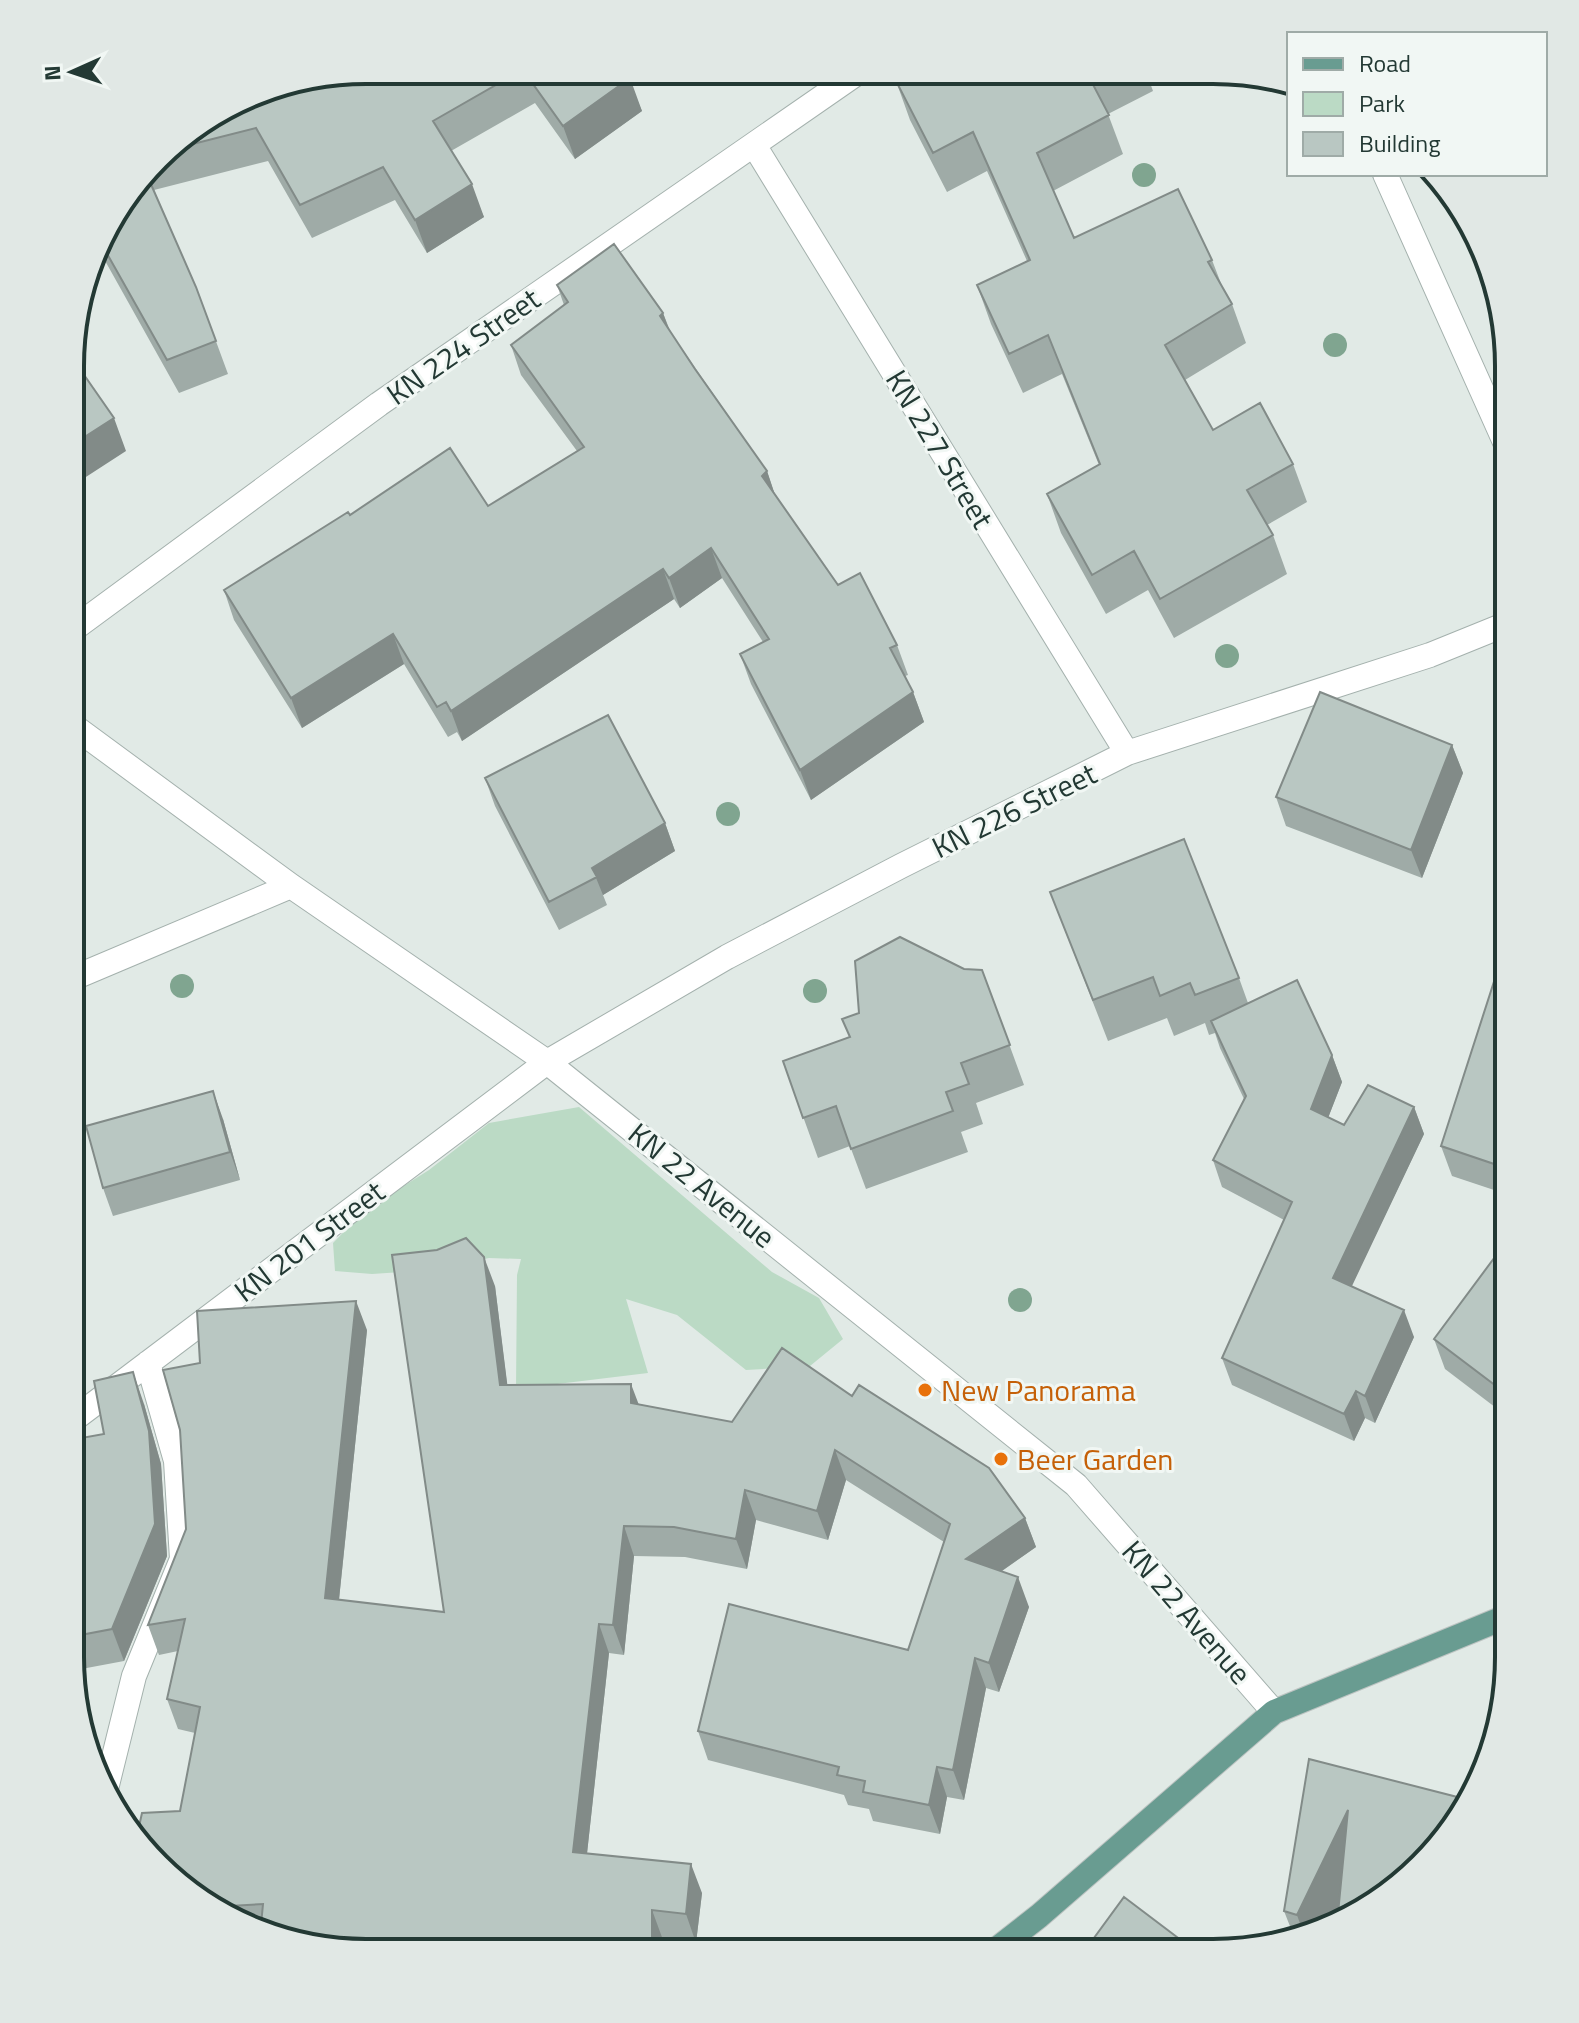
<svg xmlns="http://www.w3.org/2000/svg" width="1579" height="2023" font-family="'Titillium Web',sans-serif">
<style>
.green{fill:#bbdac5}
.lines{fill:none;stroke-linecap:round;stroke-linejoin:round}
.minor-casing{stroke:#a4b1ad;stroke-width:26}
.major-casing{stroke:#bdc4c2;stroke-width:26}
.minor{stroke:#fff;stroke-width:24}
.major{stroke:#699c91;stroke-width:24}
.tree{fill:#80a590}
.wall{fill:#9faba7}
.shaded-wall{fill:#828b88}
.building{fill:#b9c7c2;stroke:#828b88;stroke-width:2}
.food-dot{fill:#e8710a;stroke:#f1f7f4;stroke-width:3}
.labels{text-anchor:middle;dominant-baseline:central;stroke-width:6;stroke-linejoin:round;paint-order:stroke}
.street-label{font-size:30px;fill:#233934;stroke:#f1f7f4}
.food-label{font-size:30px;fill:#c56008;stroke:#f1f7f4;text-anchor:start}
.rim{fill:none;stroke:#233934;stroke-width:4}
</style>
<rect width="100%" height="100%" fill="#e1eae6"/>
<!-- green -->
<path class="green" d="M579 1107 772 1272 819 1298 843 1339 810 1366 746 1370 677 1315 626 1299 648 1373 516 1389 517 1275 521 1259 489 1258 431 1270 372 1274 335 1271 333 1243 364 1211 429 1170 489 1123Z"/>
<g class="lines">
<!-- minor casing -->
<g class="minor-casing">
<path id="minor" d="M754 145 1127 753
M1385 174 1509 451
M72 630 379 404 860 71
M72 725 291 886 547 1062 1076 1485 1274 1712
M71 979 291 886
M70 1422 547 1062 727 957 901 866 1127 753 1430 655 1509 623
M105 1793 134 1676 182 1559 176 1461 148 1363"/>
</g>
<!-- major casing -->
<g class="major-casing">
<path id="major" d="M993 1952 1039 1916 1274 1712 1508 1616"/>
</g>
<!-- minor -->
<use href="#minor" class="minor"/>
<!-- major -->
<use href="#major" class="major"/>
</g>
<!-- trees -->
<g class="tree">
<circle cx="1144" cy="175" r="12"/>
<circle cx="1335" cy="345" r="12"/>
<circle cx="1227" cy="656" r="12"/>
<circle cx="728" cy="814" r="12"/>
<circle cx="182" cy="986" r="12"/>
<circle cx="815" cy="991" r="12"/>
<circle cx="1020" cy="1300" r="12"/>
</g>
<!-- wall -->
<path class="wall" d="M366 70 624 71 642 111 575 159 535 103 451 151 484 217 427 253 395 200 312 238 268 161 154 190 196 287 228 374 179 393 99 250 109 218 171 143Z
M914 72H1146L1153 91 1108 114 1123 154 1053 191 1074 238 1212 260 1222 286 1232 304 1246 343 1185 380 1213 430 1293 464 1307 502 1267 525 1273 535 1287 574 1174 638 1148 590 1106 614 1061 533 1047 494 1099 465 1062 374 1023 393 991 324 977 285 1027 261 987 171 947 192 910 120 896 81Z
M557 285 663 313 671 333 767 471 775 495 838 585 897 645 908 675 905 676 913 692 924 722 811 800 751 684 740 654 763 642 722 578 680 608 674 599 462 741 457 732 448 737 404 664 302 728 234 620 224 590 350 515 488 506 577 451 521 375 511 345 564 305Z
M1452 745 1463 773 1422 878 1286 826 1276 797Z
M485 778 665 823 675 851 603 895 607 905 559 930 495 806Z
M1050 892 1239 978 1248 1003 1332 1055 1342 1082 1328 1118 1344 1125 1414 1107 1424 1134 1351 1286 1414 1337 1375 1423 1365 1418 1354 1441 1232 1385 1222 1358 1284 1220 1222 1187 1213 1160 1244 1099 1220 1048 1215 1033 1209 1035 1205 1023 1174 1036 1167 1018 1108 1041Z
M1509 935V1195L1452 1176 1441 1146Z
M964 969 982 970 1024 1085 976 1103 983 1124 961 1132 968 1152 866 1189 850 1146 818 1158 783 1061 849 1037 859 1013Z
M223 1119 240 1180 113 1216 103 1188Z
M1509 1238 1508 1417 1445 1369 1434 1339Z
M495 1286 507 1384 638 1404 732 1422 782 1348 1025 1518 1036 1547 1002 1571 1029 1607 999 1692 986 1688 964 1800 947 1797 940 1834 873 1821 869 1809 848 1805 844 1795 708 1760 698 1731 908 1650 944 1542 846 1480 828 1540 756 1520 747 1569 685 1557 634 1556 624 1655 609 1653 587 1853 702 1893 696 1943 663 1940 328 1951 201 1903 180 1811 195 1733 178 1729 167 1699 178 1651 159 1655 148 1625 367 1330 339 1600 444 1612Z
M144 1404 161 1464 167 1556 124 1661 76 1670 78 1679 75 1680 70 1657V1440L104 1434Z
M1284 1911H1338L1331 1925 1293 1934Z"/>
<!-- shaded-wall -->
<path class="shaded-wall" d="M630 78 642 111 575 159 563 126Z
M472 184 484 217 427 253 415 220Z
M663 313 674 343 660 316Z
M114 418 126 451 72 486V445Z
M767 471 777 501 762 476Z
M711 548 722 578 680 608 669 578Z
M663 569 674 599 462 741 451 711Z
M393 634 404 664 302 728 291 698Z
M913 692 924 722 811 800 800 770Z
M1452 745 1463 773 1422 878 1411 850Z
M665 823 675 851 603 895 592 868Z
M1332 1055 1342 1082 1321 1136 1311 1109Z
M213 1091 223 1119 240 1180 230 1152Z
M1414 1107 1424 1134 1343 1305 1333 1278Z
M484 1257 495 1286 511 1414 500 1385Z
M356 1301 367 1330 336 1628 325 1598Z
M1404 1310 1414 1337 1375 1423 1365 1396Z
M133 1372 144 1404 161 1464 167 1556 124 1661 112 1629Z
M631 1384 642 1413 631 1403Z
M1356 1391 1365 1418 1354 1441 1344 1414Z
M835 1450 846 1480 828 1540 817 1511Z
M745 1490 756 1520 747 1569 736 1539Z
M1025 1518 1036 1547 976 1589 966 1559Z
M624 1526 634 1556 624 1655 613 1625Z
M1018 1577 1029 1607 999 1692 989 1663Z
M599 1624 609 1653 584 1881 573 1852Z
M70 1653 76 1670 78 1679 71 1661Z
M975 1658 986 1688 964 1800 953 1770Z
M937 1767 947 1797 940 1834 929 1805Z
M1348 1810 1364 1856 1331 1925 1303 1932 1297 1915Z
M691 1864 702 1893 696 1943 686 1914Z
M652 1910 663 1940V1951H652Z"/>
<!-- building -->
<path class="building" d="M366 70H522L433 121 472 184 415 220 383 167 300 205 256 128 165 151 171 143 271 86Z
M523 70 624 71 630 78 563 126Z
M914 72H1099L1089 77 1109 115 1037 153 1074 238 1178 189 1212 260 1208 262 1232 304 1165 345 1213 430 1260 403 1293 464 1247 490 1273 535 1160 599 1134 551 1092 575 1047 494 1100 464 1048 335 1009 354 977 285 1030 260 973 132 933 153 896 81Z
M146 173 196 287 216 341 167 360 101 243 109 218Z
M614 244 663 313 660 316 695 369 767 471 762 476 838 585 860 573 897 645 890 648 913 692 800 770 740 654 769 639 711 548 669 578 663 569 451 711 446 702 437 707 393 634 291 698 224 590 348 512 350 515 450 448 488 506 584 447 511 345 568 302 557 285Z
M73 359 114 418 72 445Z
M1320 692 1452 745 1411 850 1276 797Z
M608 715 665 823 592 868 597 877 549 902 485 778Z
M1184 839 1239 978 1195 995 1190 983 1160 996 1153 977 1093 1000 1050 892Z
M1509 935V1169L1441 1146Z
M900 937 964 969 982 970 1010 1045 961 1063 969 1084 946 1092 953 1111 851 1149 836 1106 803 1118 783 1061 850 1037 842 1019 859 1013 855 961Z
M1297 980 1332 1055 1311 1109 1344 1125 1368 1085 1414 1107 1333 1278 1404 1310 1365 1396 1356 1391 1344 1414 1222 1358 1292 1202 1213 1160 1246 1096 1211 1021Z
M213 1091 230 1152 103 1188 86 1126Z
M466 1238 484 1257 500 1385 631 1384V1403L732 1422 782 1348 852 1396 859 1385 989 1468 1025 1518 966 1559 1018 1577 989 1663 975 1658 953 1770 937 1767 929 1805 863 1792 865 1781 837 1775 839 1767 698 1731 729 1604 908 1650 950 1524 835 1450 817 1511 745 1490 736 1539 674 1527 624 1526 613 1625 599 1624 573 1852 691 1864 686 1914 652 1910V1951H328L261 1925 263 1904 211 1907 201 1903 138 1831 142 1813 180 1811 200 1707 167 1699 185 1619 148 1625 186 1529 180 1430 163 1370 200 1363 197 1311 356 1301 325 1598 444 1612 392 1255 437 1250Z
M1509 1238 1508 1395 1434 1339Z
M133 1372 149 1431 155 1524 112 1629 70 1637V1440L104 1434 94 1381Z
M1309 1759 1469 1800 1459 1822 1344 1922 1337 1924 1348 1810 1297 1915 1284 1911Z
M1124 1897 1198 1953H1083Z"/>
<!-- markers -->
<g class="food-dot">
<circle cx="925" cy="1390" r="8"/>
<circle cx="1001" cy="1459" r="8"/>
</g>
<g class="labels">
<!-- street labels -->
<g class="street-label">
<text transform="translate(463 346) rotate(-35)">KN 224 Street</text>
<text transform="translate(940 449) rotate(59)">KN 227 Street</text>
<text transform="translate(1014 810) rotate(-26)">KN 226 Street</text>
<text transform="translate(702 1185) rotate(39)">KN 22 Avenue</text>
<text transform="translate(309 1241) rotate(-37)">KN 201 Street</text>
<text transform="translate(1187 1612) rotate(49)">KN 22 Avenue</text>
</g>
<!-- food labels -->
<g class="food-label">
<text x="941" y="1390">New Panorama</text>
<text x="1017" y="1459">Beer Garden</text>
</g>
</g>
<!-- crop -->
<path d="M0 0H1579V2023H0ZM366 84H1213A282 282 0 0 1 1495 366V1657A282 282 0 0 1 1213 1939H366A282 282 0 0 1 84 1657V366A282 282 0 0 1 366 84Z" fill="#e1e8e5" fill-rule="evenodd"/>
<path class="rim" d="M366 84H1213A282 282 0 0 1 1495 366V1657A282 282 0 0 1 1213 1939H366A282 282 0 0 1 84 1657V366A282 282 0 0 1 366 84Z"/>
<!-- legend -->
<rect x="1287" y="32" width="260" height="144" fill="#f1f7f4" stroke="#9faba7" stroke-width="2"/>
<rect x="1303" y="58" width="40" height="12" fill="#699c91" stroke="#9faba7" stroke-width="2"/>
<text x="1359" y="72" font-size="24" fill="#233934">Road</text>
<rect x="1303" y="92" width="40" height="24" fill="#bbdac5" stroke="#9faba7" stroke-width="2"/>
<text x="1359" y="112" font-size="24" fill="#233934">Park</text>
<rect x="1303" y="132" width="40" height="24" fill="#b9c7c2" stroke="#9faba7" stroke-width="2"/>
<text x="1359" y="152" font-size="24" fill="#233934">Building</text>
<!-- north arrow -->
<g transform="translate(72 72) rotate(267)" stroke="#f1f7f4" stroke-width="6" paint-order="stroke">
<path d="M0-6L14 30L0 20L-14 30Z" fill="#233934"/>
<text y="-12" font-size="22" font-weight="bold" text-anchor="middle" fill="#233934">N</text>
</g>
</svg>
